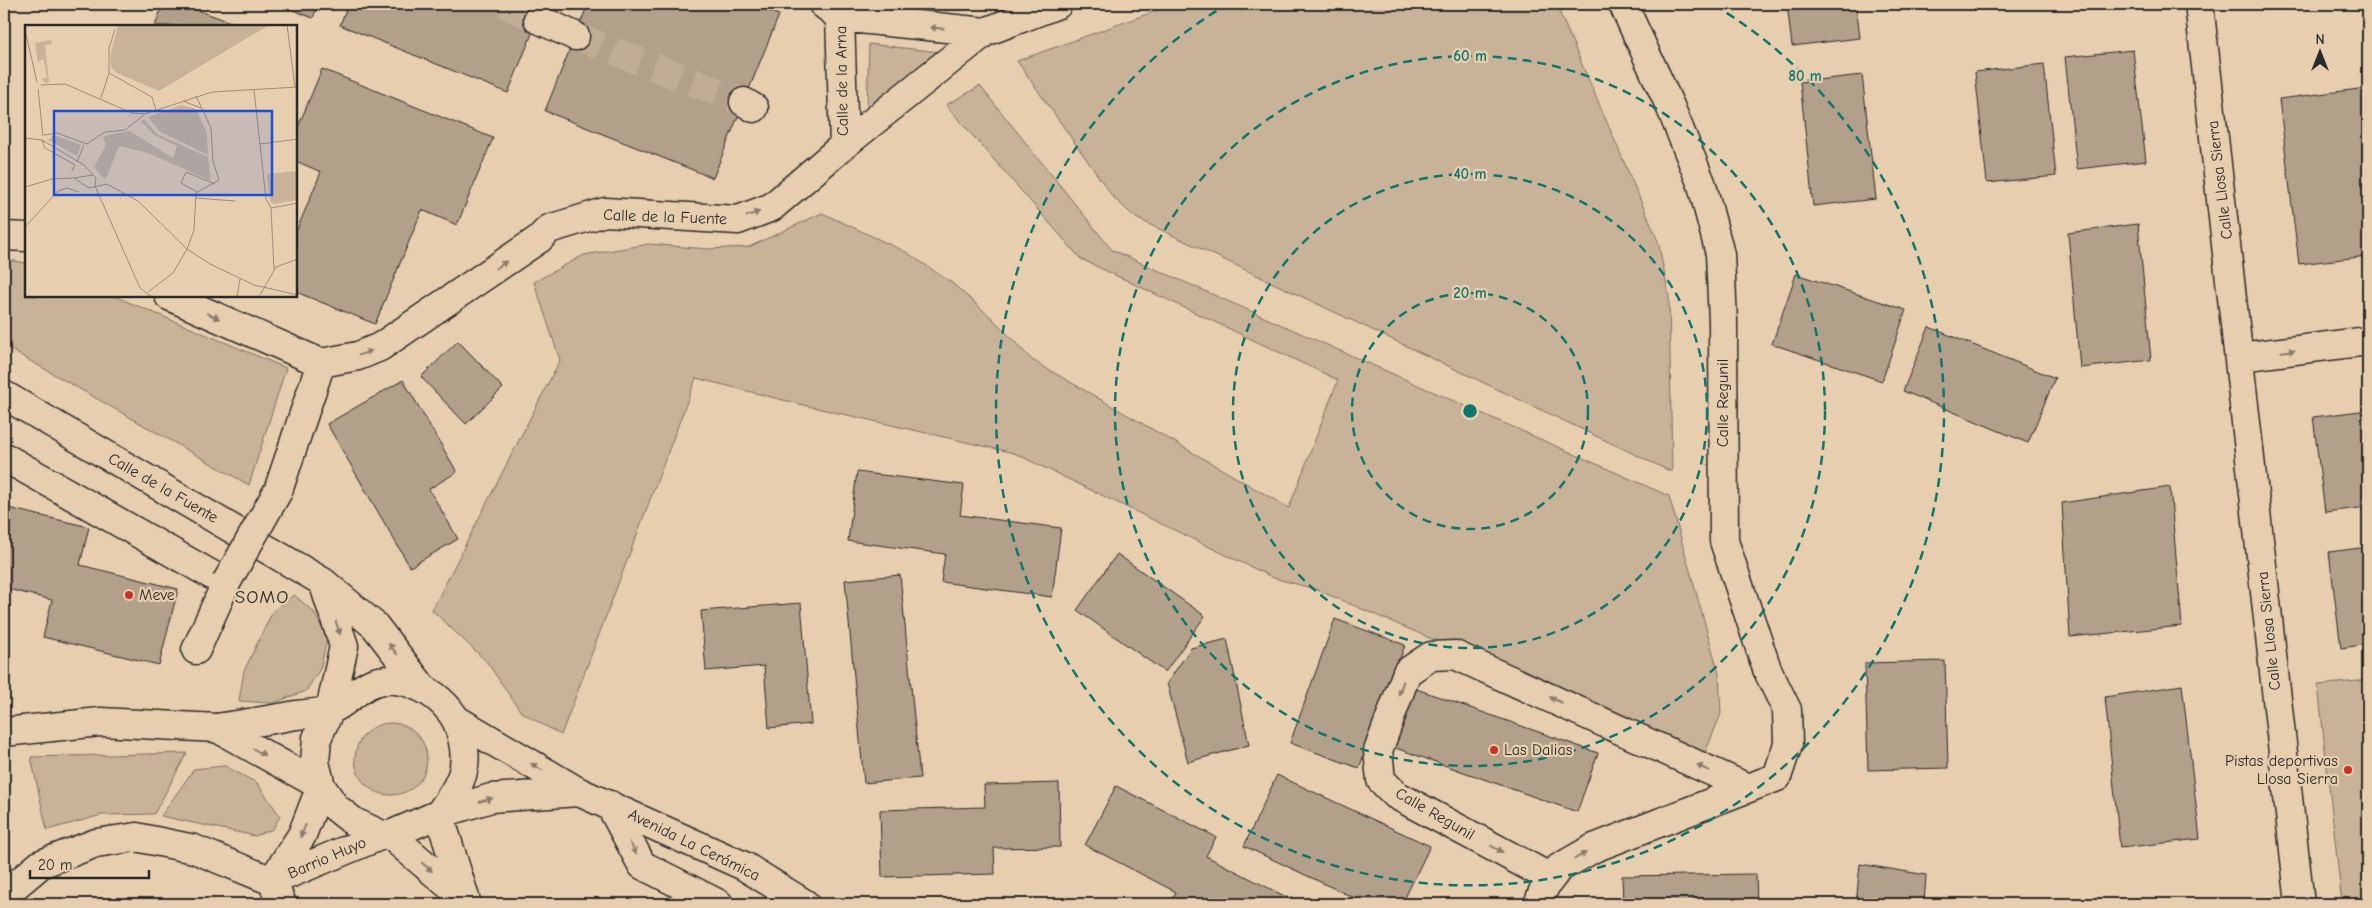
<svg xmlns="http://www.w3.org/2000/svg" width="2372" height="908" font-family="'Comic Neue',sans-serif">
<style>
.green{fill:#c8b399;stroke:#7a6f62}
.building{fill:#b2a08b;stroke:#2b2b2b}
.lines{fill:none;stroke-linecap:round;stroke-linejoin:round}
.minor-tunnel{stroke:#c1ad95;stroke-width:28;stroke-dasharray:28 14;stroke-linecap:butt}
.minor-casing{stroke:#2b2b2b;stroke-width:31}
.major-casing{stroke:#2b2b2b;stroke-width:31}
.minor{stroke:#e7ceaf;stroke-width:28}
.major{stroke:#e7ceaf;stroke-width:28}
.minor-bridge-casing{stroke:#2b2b2b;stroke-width:31;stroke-linecap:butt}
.minor-bridge{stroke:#e7ceaf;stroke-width:28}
.oneway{fill:#897c6d}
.ring{fill:none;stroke:#0f766e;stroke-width:2.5;stroke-dasharray:9 6}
.poi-dot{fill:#c8321e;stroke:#e7ceaf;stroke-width:2}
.labels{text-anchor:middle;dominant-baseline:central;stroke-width:4.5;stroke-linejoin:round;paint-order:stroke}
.street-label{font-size:16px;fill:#2b2b2b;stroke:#e7ceaf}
.poi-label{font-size:16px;fill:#2b2b2b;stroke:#e7ceaf;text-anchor:start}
.quarter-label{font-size:19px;letter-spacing:1px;fill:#2b2b2b;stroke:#e7ceaf}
.inset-road{fill:none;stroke:#9c8d7a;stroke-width:1}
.view{fill:#1d4ed8;fill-opacity:0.15;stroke:#1d4ed8;stroke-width:2.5}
.inset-edge{fill:none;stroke:#2b2b2b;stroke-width:2.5}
.centre{fill:#0f766e;stroke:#e7ceaf;stroke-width:2.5}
.ring-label{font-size:15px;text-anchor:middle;font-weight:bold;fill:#0f766e;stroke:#e7ceaf;stroke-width:4.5;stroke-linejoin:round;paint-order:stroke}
</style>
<rect width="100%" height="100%" fill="#e7ceaf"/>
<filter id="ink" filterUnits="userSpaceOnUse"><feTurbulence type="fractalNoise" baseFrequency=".02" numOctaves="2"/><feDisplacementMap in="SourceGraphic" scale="10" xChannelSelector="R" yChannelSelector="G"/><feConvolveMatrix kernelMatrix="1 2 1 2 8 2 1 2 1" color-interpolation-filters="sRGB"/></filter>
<g filter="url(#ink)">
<!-- green -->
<path class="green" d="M1175 4H1556L1658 241 1669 297 1672 472 1136 218 1113 197 1017 61Z
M869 44 939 52 867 107Z
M980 86 1112 250 1669 496 1719 674 1721 714 1704 755 1315 589 1274 578 1014 453 799 404 696 378 561 735 521 712 487 662 432 610 560 360 534 282 584 255 649 244 707 249 749 247 822 213 906 252 952 283 992 318 1032 360 1289 508 1338 380 1081 259 946 105Z
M4 259 26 263V296H114L286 368 249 485 4 346Z
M294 595 314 612 327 639 320 669 306 691 273 703 239 701 244 671 273 611Z
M2368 680V904H2342L2318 685Z
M355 759a36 36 0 1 1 72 0a36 36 0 1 1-72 0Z
M187 753 154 814 102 815 47 830 31 757Z
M225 766 257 783 280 816 273 829 255 836 161 816 194 769Z"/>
<!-- building -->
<path class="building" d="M163 4H181L241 26H155Z
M278 4H318L313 18Z
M348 4H544L508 93 340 25Z
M588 4H751L779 15 713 178 545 111Z
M1787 4H1856L1860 38 1792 46Z
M4 47 8 79H4Z
M2133 50 2146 161 2077 169 2065 57Z
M2044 64 2056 176 1987 183 1975 72Z
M322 69 493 138 457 225 422 210 375 324 296 292V232L321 172 296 161V132Z
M1862 75 1876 199 1813 206 1800 82Z
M2367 88 2368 256 2299 264 2279 99Z
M2138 224 2151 360 2080 368 2068 233Z
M1796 274 1906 310 1882 381 1772 344Z
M1929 327 2055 378 2028 443 1903 391Z
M458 341 503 388 466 424 421 377Z
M403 380 457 472 429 489 458 539 410 567 327 424Z
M2368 410V507L2325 512 2313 417Z
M857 472 964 485 960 515 1061 528 1052 597 941 582 945 554 848 541Z
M2170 487 2182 626 2070 637 2062 503Z
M4 507 89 527 80 565 178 589 159 665 43 637 52 600 4 588Z
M2368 547V644L2341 648 2329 552Z
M1117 554 1205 616 1165 672 1077 610Z
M900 575 920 778 864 783 845 580Z
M801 603 811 724 769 728 764 666 706 671 701 611Z
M1335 619 1405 645 1359 768 1290 743Z
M1227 639 1249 745 1188 762 1167 683 1191 648Z
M1945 661 1948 768 1868 770 1865 663Z
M2182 685 2200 839 2120 848 2105 697Z
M1411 687 1598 753 1577 812 1390 746Z
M1277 775 1430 846 1402 904H1367L1244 846Z
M1059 783 1060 847 994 848 995 874 882 877 880 810 985 807 984 785Z
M1116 786 1216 837 1206 856 1300 904H1169L1176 892 1085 845Z
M1860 864 1926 875 1924 904H1856Z
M1756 874 1757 904H1623L1622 876Z"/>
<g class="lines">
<!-- minor-tunnel -->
<path class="minor-tunnel" d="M504 4 538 19
M575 36 744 102"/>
<!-- minor casing -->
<g class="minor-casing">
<path id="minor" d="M823 4 840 17 985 32 1058 4
M2199 4 2300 904
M840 17 844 145
M538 19 575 36
M744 102 754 108
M4 236 26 237
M169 296 321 363 358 356 380 347 539 239 549 229 605 212 738 220 772 207 844 145 985 32
M2240 357 2368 341
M4 395 323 582 375 626 422 687
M4 457 226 583 196 650
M278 491 321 363
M323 582 344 646 330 710 317 738 315 762 321 786 335 807 354 822 382 835H390L439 814 491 798 579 792
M457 720 579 792
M217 728C243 724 270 720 296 715 307 714 320 713 330 710 345 704 357 689 372 683 404 671 448 696 459 727 472 766 462 783 439 814
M217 728 321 786
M610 805 642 865 719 904
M439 814 466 901
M390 835 464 898
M1551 878 1396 795 1381 780 1378 751 1407 672 1431 656 1455 655 1748 788
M272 881 382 835
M272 881 302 835 321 786
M272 881 282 904
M4 895 41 864 96 843 136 837 194 849 272 881
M1538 904 1545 886 1559 868 1594 848 1777 777 1788 744 1787 710 1767 669 1724 541 1723 322 1720 254 1702 185 1670 106 1623 4"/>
</g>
<!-- major casing -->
<g class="major-casing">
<path id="major" d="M4 732 100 722 217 728
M579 792 744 866 805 904"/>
</g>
<!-- minor -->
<use href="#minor" class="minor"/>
<!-- major -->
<use href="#major" class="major"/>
<!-- minor-bridge casing -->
<g class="minor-bridge-casing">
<path id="minor-bridge" d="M226 583 278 491"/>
</g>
<!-- minor-bridge -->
<use href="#minor-bridge" class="minor-bridge"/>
</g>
<!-- one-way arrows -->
<defs><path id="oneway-solid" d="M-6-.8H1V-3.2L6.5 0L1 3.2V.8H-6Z" transform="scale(1.25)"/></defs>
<g class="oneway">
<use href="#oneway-solid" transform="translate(937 28) rotate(-175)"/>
<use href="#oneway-solid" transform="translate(753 214) rotate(-20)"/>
<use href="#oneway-solid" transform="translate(501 265) rotate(-34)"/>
<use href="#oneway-solid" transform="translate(213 316) rotate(24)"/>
<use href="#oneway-solid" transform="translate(2288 351) rotate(-7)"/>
<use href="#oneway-solid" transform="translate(365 353) rotate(-20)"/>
<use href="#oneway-solid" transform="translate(338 628) rotate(71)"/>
<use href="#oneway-solid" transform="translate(393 649) rotate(-128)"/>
<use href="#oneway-solid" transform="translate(1401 688) rotate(110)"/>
<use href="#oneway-solid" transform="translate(1556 700) rotate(-155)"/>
<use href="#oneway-solid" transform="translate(259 752) rotate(30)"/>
<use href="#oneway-solid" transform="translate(537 767) rotate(-150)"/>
<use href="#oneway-solid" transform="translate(1703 768) rotate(-155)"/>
<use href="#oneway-solid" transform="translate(486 800) rotate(-16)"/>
<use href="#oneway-solid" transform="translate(303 831) rotate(114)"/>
<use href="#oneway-solid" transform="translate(633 848) rotate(62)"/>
<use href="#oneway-solid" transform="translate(1497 849) rotate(28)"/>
<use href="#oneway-solid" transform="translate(1580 856) rotate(-29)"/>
<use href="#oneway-solid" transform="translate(427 867) rotate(40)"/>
</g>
</g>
<!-- distance rings -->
<g class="ring">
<circle cx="1470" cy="411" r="118"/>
<circle cx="1470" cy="411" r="237"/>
<circle cx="1470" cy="411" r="355"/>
<path d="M1714 5A474 474 0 1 1 1226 5"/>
</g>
<!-- markers -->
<g class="poi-dot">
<circle cx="129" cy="595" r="5"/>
<circle cx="1494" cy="750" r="5"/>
<circle cx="2348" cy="770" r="5"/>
</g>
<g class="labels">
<!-- street labels -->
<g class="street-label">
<text transform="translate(842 81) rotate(-91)">Calle de la Arna</text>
<text transform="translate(2220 180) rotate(-97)">Calle Llosa Sierra</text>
<text transform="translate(665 217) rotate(2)">Calle de la Fuente</text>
<text transform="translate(1723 403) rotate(-90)">Calle Regunil</text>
<text transform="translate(163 488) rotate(30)">Calle de la Fuente</text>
<text transform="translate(2269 631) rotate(-96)">Calle Llosa Sierra</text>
<text transform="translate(1435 814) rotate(30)">Calle Regunil</text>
<text transform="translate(694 845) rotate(26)">Avenida La Cerámica</text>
<text transform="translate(327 858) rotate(-23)">Barrio Huyo</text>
</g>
<!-- poi labels -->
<g class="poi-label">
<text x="139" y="595">Meve</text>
<text x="1504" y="750">Las Dalias</text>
<text x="2338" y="761" text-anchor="end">Pistas deportivas<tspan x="2338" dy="18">Llosa Sierra</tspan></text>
</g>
<!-- quarter labels -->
<g class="quarter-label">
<text x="262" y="597">SOMO</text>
</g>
</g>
<!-- overview -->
<g transform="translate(25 25)">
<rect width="272" height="272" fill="#e7ceaf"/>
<path d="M93 0H244L134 66 92 48 86 42 85 32ZM26 15 27 19 20 20 24 57 20 58 17 53H22L19 36 17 34 13 37 10 18ZM156 80 171 84 182 108 183 130 134 106 123 92ZM119 94 132 109 183 132 186 156 123 128 94 121 81 154 77 152 69 142 81 120 78 112 83 110 105 106 148 133 152 121 129 110 116 96ZM29 110 56 120 52 131 23 115ZM272 146V175L249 179 245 176 242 149Z" fill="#c8b399"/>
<path class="inset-road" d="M262 0 270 62M0 5 12 57M84 48 127 72 131 85M16 60 40 59 107 88 120 89 187 67 273 62M13 64 18 111M229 65 241 174 246 183 249 244M76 73 84 48V23L90 4M158 76 176 83M19 110 32 108 62 119 80 107 100 105 120 89M0 113 17 115 59 140 71 153 70 161M17 115 20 123 50 140 47 146M235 119 273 114M52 137 59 120M49 153 64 163 82 159M49 153 68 150M82 159 113 176 162 224 185 239 229 260 273 270M70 161 115 263 127 272M0 162 27 154 49 153M172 167 156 158 161 147 190 159M170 173 210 176M246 183 273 178M0 202 33 166 42 163 54 167M123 267 148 248 162 224 169 205 171 168 194 155 188 136 186 103 171 71M235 270 251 242 273 234M212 272 215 254"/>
<path class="view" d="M29 86H247V170H29Z"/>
<rect width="272" height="272" class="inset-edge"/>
</g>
<circle cx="1470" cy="411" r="8" class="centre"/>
<g class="ring-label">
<text x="1470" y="61">60 m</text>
<text x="1805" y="81">80 m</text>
<text x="1470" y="179">40 m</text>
<text x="1470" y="298">20 m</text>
</g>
<!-- margin -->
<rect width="2372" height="908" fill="none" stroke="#e7ceaf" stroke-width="20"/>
<rect x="10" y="10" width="2352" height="888" fill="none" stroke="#2b2b2b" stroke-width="2" filter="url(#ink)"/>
<!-- north arrow -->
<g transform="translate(2320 52)" stroke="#e7ceaf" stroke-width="4" paint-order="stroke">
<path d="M0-4L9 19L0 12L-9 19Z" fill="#2b2b2b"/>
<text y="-8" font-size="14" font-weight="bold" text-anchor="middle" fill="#2b2b2b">N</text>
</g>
<!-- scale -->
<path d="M30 870v8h119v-8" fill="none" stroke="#2b2b2b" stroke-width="2.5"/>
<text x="38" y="870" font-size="15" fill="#2b2b2b" stroke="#e7ceaf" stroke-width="4" paint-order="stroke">20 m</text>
</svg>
